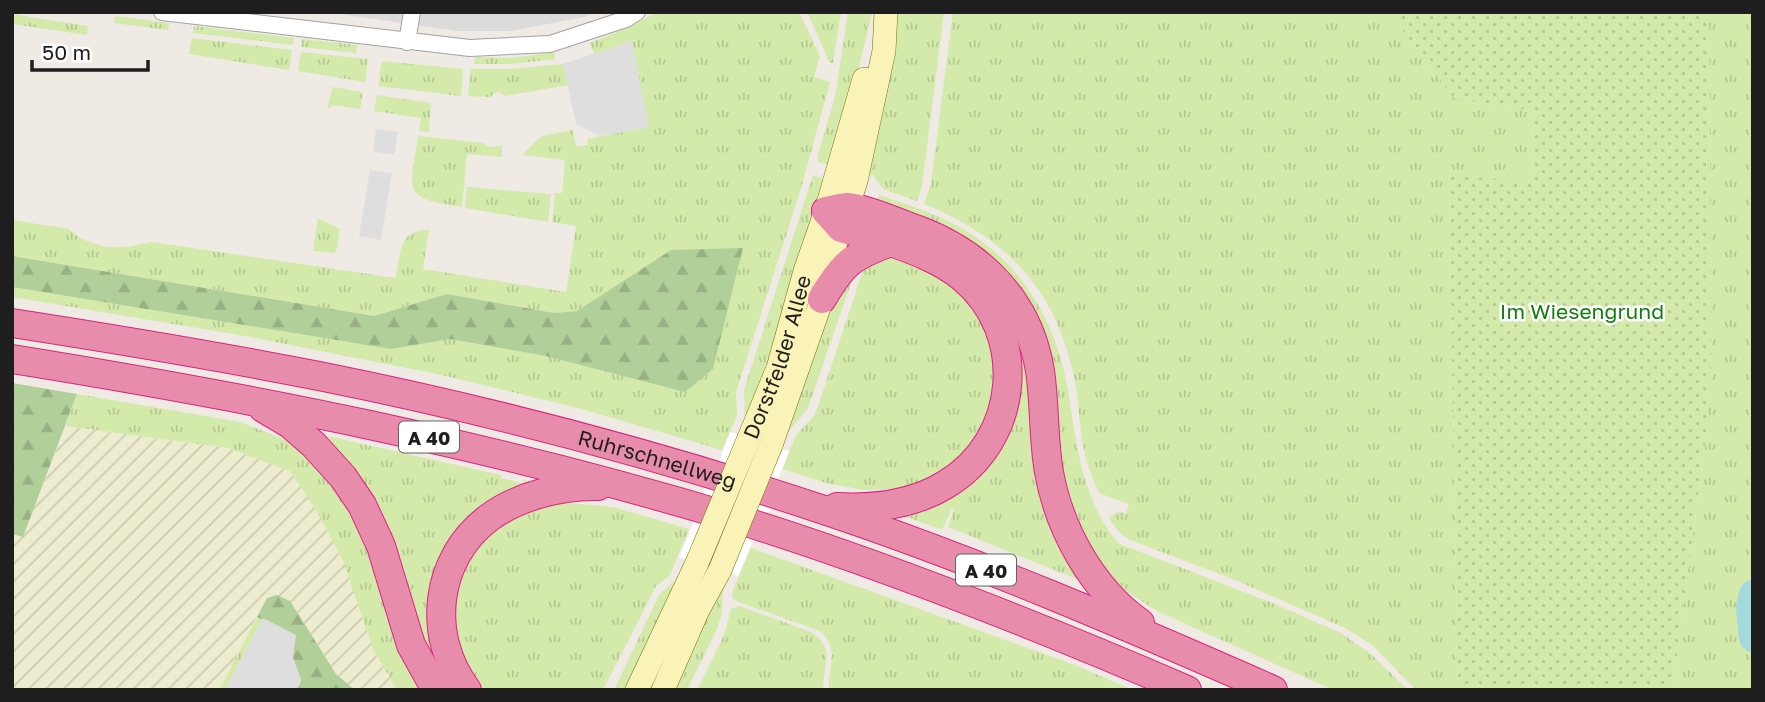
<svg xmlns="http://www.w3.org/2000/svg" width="1765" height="702" font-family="'Golos Text',sans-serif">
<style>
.residential{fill:#dcdbdb}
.farmland{fill:url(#farmland-furrows)}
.grass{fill:url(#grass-tufts)}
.forest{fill:url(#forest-firs)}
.garden{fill:url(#garden-dots)}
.parking{fill:#dedede}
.pier{fill:#fff}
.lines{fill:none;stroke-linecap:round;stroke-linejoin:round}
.river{stroke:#a4d9dd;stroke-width:28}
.street-casing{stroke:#a2a2a2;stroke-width:18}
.secondary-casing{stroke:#767004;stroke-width:24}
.highway-casing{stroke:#db237f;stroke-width:30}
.street{stroke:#fff;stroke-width:16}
.secondary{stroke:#faf3b8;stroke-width:23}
.highway{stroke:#e78cab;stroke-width:28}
.secondary-bridge-casing{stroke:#767004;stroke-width:24;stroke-linecap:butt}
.secondary-bridge{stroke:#faf3b8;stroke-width:23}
.labels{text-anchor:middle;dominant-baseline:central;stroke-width:5;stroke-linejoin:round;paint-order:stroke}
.shield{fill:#fff;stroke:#626262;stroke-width:2}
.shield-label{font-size:19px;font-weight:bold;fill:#1e1e1e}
.park-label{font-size:21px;fill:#147d0b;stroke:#fff}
.street-label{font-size:21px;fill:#1e1e1e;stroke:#fff}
</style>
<defs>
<pattern id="farmland-furrows" width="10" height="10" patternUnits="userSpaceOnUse" patternTransform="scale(1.75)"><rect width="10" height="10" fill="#eeeccf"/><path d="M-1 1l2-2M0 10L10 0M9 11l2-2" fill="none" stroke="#cccab1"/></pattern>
<pattern id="grass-tufts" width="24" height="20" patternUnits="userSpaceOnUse" patternTransform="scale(1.75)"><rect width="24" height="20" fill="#d3eaaa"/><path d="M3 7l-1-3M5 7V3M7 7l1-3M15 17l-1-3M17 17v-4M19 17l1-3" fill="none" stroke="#b5c892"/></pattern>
<pattern id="forest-firs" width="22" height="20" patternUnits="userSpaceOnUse" patternTransform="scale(1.75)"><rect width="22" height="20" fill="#b1cf99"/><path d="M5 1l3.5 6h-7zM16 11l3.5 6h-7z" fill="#98b183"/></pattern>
<pattern id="garden-dots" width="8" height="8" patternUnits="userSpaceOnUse" patternTransform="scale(1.75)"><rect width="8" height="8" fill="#d3eaaa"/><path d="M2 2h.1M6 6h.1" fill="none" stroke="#b5c892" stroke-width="1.8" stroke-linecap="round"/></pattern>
</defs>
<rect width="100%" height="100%" fill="#efeae4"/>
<!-- residential -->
<path class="residential" d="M326 12H597L585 17 510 31H457Z"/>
<!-- farmland -->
<path class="farmland" d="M66 426 228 448 290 471 319 515 343 561 373 649 397 690H355L336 674 290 601 266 598 219 690H12V534L23 536Z"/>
<!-- grass -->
<path class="grass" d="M658 12H799L820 56 814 77 830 82 802 185 736 392 737 415 722 450 578 408 437 374 245 336 12 297V287L391 349 449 339 546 356 671 250 577 311 554 313 447 294 374 316 12 256V220L69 229 81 239 106 247H126L152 242 395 278C402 254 396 230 429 230L423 269 566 292 576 226 552 222 555 193H562L565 160 522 155 542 136 573 130 576 147 588 145 587 139 648 127 631 41 594 54 590 43 627 28Z
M807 12H841L833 63H830Z
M848 12H872L854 88 831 165 818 162V154L835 97Z
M896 12H944L922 186 917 201 883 189 873 175 865 174Z
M953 12H1394V19L1454 98 1534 111 1532 181 1449 177 1458 690H1416L1372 645 1345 628 1235 580 1133 541C1121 536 1116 529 1109 518L1119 511 1126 514 1129 504 1099 493C1095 483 1090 473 1087 463 1078 432 1080 399 1072 368 1052 284 1002 236 924 204L931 183Z
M1709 12H1753V690H1672L1705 444 1711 377Z
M12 14 88 26 87 35 12 24Z
M115 16 169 23 168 30 114 23Z
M194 26 294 38 293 45 193 33Z
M192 38 292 50 289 70 189 54Z
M302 39 357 45 356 53 301 47Z
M301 52 368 59 365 82 298 71Z
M554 52 555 59 511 64H474L475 57 512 58Z
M382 61 463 69 461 96 378 86Z
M563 64 568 85 505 96 498 91 490 97 468 96 471 69H511Z
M333 87 363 92 360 109 332 105 331 108H327Z
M377 95 431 103 429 132 419 131 421 118 374 111Z
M418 136 483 143 490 147 502 146V157L467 154 462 207C400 198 410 192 418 136Z
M813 175 826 180 758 389 739 435 745 418 744 390Z
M467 187 551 194 548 222 465 208Z
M879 195C899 202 920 208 939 217 1021 252 1061 325 1071 410 1077 453 1088 512 1120 544L1275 604 1341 633 1371 654 1408 690H1333L1157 611 1129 593 1107 574 1066 511 1046 364 875 205Z
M318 218 340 229 337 249 334 253 313 251Z
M886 252 966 290 998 348 997 408 960 466 906 489 864 490 826 483 783 469 796 435 813 417 818 406 867 258Z
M853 271 852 280 808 408 787 433 835 291Z
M1011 312 1084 582 948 527 954 509 952 508 943 528 940 529 901 515 986 461 1003 318Z
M77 394 240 422 284 439 313 457 359 513 424 690H397L373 649 343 561 319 515 290 471 228 448 66 426Z
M318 434 501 475V478L523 483 524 480 553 487 460 535 443 682Z
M560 502 613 507 689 529 670 575 656 586 603 690H475L455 659V574L505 515Z
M751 548 1075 665 1133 690H829C827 666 841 650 820 631L736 601 732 597 733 590Z
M727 572 730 573 722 595V614L717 629 687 690H673Z
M679 577 628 690H614L659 595Z
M739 606 811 632C837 650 823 663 823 690H697L724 635 731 609Z
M257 617 263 618 225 690H219Z"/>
<!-- forest -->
<path class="forest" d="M743 248 713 369 685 392 546 356 450 339 391 349 12 287V256L374 316 447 294 554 313 577 311 671 250Z
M12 383 77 394 23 537 12 534Z
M277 595 290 601 336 674 355 690H297L301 680 293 658 295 635 257 617 267 598Z"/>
<!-- garden -->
<path class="garden" d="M1394 12H1709L1711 377 1705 444 1672 690H1458L1449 176 1532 181 1534 111 1454 98 1394 19Z"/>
<!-- parking -->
<path class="parking" d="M632 41 649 127 599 136 576 124 563 64Z
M376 129 398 132 394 155 373 151Z
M370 170 392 173 381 240 359 236Z
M263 618 296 635 293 658 301 680 297 690H225Z"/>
<!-- pier -->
<path class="pier" d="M730 432 789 451 769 502 770 511 764 515 738 576 679 557 705 496 703 489 710 484Z"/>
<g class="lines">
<!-- river -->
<path class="river" d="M1753 594 1750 608 1753 638"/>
<!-- street casing -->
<g class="street-casing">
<path id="street" d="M162 12 470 48 550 44 626 19 637 12
M407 42 412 12"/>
</g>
<!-- secondary casing -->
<g class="secondary-casing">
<g id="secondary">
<path id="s1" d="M749 438 778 368 805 271 826 211 864 79"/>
<path d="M771 445 822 299 829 263 856 181 884 51 886 12"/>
<path d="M637 690 697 563"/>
<path d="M663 690 698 610 720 570"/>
</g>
</g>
<!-- highway casing -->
<g class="highway-casing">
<g id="highway">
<path d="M826 211C833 210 841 207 847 207 864 208 901 224 918 230 982 254 1029 302 1040 371 1045 404 1043 438 1049 472 1059 529 1092 589 1140 623"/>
<path d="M826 211 841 228 891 242"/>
<path d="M822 299C843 263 852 256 891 242 916 251 941 260 962 277 1030 333 1020 441 945 485 912 505 874 509 837 507"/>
<path id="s2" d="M12 323C115 339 217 356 319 376 489 410 659 455 824 510 977 561 1125 625 1273 690"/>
<path d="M12 359C255 398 491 445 727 516 883 564 1036 625 1187 690"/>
<path d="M263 408 290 424 314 445 343 477 362 505 381 546 411 645 436 690"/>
<path d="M467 690C426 636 434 558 490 517 519 496 562 485 598 486"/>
</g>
</g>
<!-- street -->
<use href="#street" class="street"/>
<!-- secondary -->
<use href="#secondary" class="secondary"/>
<!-- highway -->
<use href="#highway" class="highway"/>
<!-- secondary-bridge casing -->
<g class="secondary-bridge-casing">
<path id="secondary-bridge" d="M697 563 749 438
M720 570 771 445"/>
</g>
<!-- secondary-bridge -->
<use href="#secondary-bridge" class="secondary-bridge"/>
</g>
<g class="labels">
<!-- shield labels -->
<g class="shield">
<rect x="399" y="421.5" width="60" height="31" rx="5"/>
<rect x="956" y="554.5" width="60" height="31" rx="5"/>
</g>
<g class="shield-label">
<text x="429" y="437">A 40</text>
<text x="986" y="570">A 40</text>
</g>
<!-- park labels -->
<g class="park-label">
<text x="1582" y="311">Im Wiesengrund</text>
</g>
<!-- street labels -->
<g class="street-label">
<text stroke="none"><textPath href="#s1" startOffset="86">Dorstfelder Allee</textPath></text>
<text stroke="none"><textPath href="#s2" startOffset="660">Ruhrschnellweg</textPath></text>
</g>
</g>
<!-- border -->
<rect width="1765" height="702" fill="none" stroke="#1e1e1e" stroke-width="28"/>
<!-- scale -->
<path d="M32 60v10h116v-10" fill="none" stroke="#1e1e1e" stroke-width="3.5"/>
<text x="42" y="60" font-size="21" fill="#1e1e1e" stroke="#ffffff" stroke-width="5" paint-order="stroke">50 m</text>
</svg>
